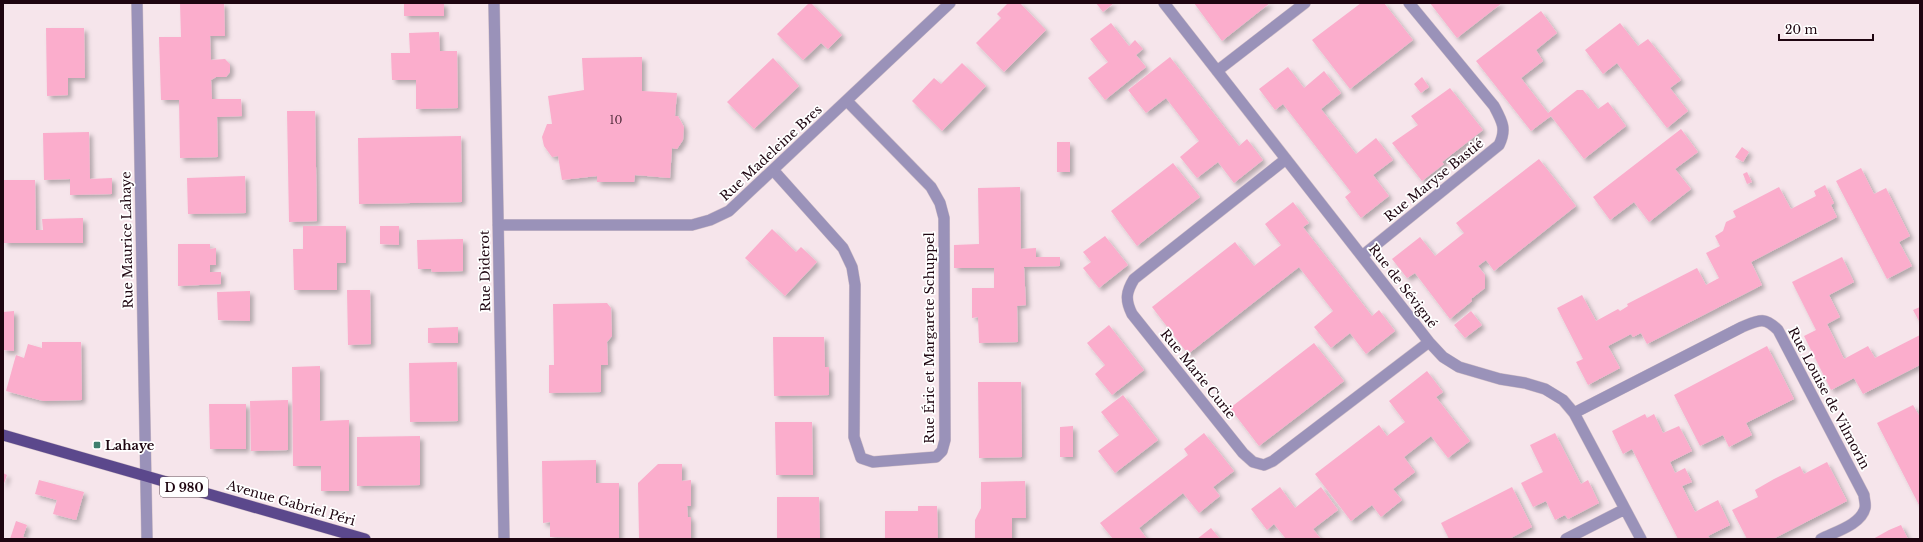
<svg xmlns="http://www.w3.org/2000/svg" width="1923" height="542" font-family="'Libre Baskerville',serif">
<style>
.building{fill:#fbadcc;filter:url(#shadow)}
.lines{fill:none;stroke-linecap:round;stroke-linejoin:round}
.minor-casing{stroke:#d3c1c8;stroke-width:12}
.primary-casing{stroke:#d3c1c8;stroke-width:12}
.minor{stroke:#9a92b9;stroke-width:11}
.primary{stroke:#5b488c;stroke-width:11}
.poi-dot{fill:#3f7f6e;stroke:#fff;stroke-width:1.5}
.labels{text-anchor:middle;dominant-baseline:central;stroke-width:3.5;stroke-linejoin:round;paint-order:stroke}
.number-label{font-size:11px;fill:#552f3f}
.shield{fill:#fff;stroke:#625058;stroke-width:1}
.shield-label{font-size:12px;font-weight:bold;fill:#1e0510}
.street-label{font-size:13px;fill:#1e0510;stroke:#fff}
.poi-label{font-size:13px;font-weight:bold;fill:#1e0510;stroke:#fff;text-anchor:start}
</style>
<defs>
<filter id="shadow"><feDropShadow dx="3.5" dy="3.5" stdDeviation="2" flood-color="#0004"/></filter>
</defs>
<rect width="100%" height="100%" fill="#f6e5eb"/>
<!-- building -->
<path class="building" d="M180 3H224L225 36H210L211 60 225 59 230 64V72L226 77H216L211 80 212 99H241L242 116 217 117 218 157 180 158 179 100H161L159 37H181Z
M404 3H444V16H404Z
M809 3H811L842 35 828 49 821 43 803 60 777 34Z
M1008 3H1020L1046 30 1004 72 976 43 1001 18 997 14Z
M1096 3H1114L1103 12Z
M1194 3H1270L1222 41Z
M1361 3H1384L1413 40 1350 89 1312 40Z
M1430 3H1502L1457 38Z
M1541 11 1557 33 1536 50 1543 61 1521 78 1548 113 1577 90H1583L1598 109 1608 102 1626 126 1584 159 1551 116 1531 131 1476 61Z
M1111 23 1129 46 1135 40 1143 49 1136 55 1146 67 1105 100 1088 78 1108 62 1090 39Z
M1620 23 1638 46 1648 39 1681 80 1670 88 1688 111 1667 128 1617 63 1603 74 1585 50Z
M46 28H84L85 78H68V95L47 96Z
M439 32 440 51H457L458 108 416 109V80H392L391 53H410L409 33Z
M642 57V91L677 93 675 116H678L684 127 683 140 677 149 672 148 670 178 635 175 634 182H597V176L562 180 558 156 552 157 544 146 542 137 547 124H552L548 96 584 90 582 58Z
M1170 57 1239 146 1247 139 1263 160 1234 183 1218 162 1197 178 1180 157 1199 141 1166 98 1146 113 1128 90Z
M773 58 799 86 754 129 727 102Z
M962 63 986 86 942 131 912 101 934 78 941 84Z
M1288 67 1304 88 1324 71 1341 93 1321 109 1339 132 1356 154 1376 138 1393 160 1373 175 1389 196 1361 218 1345 197 1351 192 1283 104 1275 110 1259 89Z
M1422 77 1429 87 1421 93 1414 84Z
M1450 88 1483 130 1442 162 1444 164 1422 181 1392 143 1418 125 1411 116Z
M287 111H315L317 221 289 222Z
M1681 129 1698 152 1675 169 1691 189 1649 222 1634 202 1610 220 1593 197Z
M89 132 90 179 112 178V194L70 195V179L44 180 43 133Z
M461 136 462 202 359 204 358 138Z
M1057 142H1070V172H1057Z
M1742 147 1749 152 1743 162 1735 157Z
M1539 159 1576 206 1494 271 1486 260 1478 266 1485 275V288L1471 299 1472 301 1450 319 1415 273 1407 278 1392 259 1420 237 1435 256 1464 233 1456 223Z
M1173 163 1200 197 1137 246 1111 211Z
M1861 168 1874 194 1886 188 1910 236 1899 242 1912 266 1887 279 1836 181Z
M1747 172 1752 182 1747 184 1743 174Z
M245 176 246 213 188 214 187 178Z
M4 180H35L36 230H43L42 219 83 218V243H4Z
M1825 185 1834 203 1831 205 1837 217 1751 262 1762 285 1647 344 1641 333 1633 337 1631 334 1608 346 1620 368 1588 385 1576 362 1583 359 1557 308 1582 295 1596 321 1618 309 1620 311 1628 306 1627 304 1697 268 1706 285 1719 278 1706 253 1720 246 1715 236 1723 231 1726 222 1736 217 1733 211 1779 187 1791 209 1816 196 1814 191Z
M1020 187 1021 249 1036 248V257H1060V266L1024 267 1026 305 1017 306 1018 342 979 343 978 317 972 318V288H994V268H954V245L979 244 978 188Z
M1293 202 1309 223 1303 227 1362 303 1372 316 1379 310 1395 331 1366 354 1350 333 1331 348 1314 327 1333 311 1299 267 1188 354 1152 307 1235 242 1254 266 1281 245 1265 224Z
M303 226H346V263H337V290H294L293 249H303Z
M380 226H399V245L380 244Z
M772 229 796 252 801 247 817 262 785 296 745 258Z
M1105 236 1128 265 1099 288 1083 268 1091 262 1083 252Z
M463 239V271L432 272 431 269H418L417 240Z
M178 244H210V249L216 248V265H210V272H221V284L178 286Z
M1842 257 1854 282 1829 295 1840 317 1827 324 1844 359 1868 346 1875 358 1920 335V365L1863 394 1854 378 1831 390 1804 336 1816 330 1792 282Z
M347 290H370L371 344 348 345Z
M250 291V321L218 320 217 292Z
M607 303 611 308 612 336 607 342 608 365H601V392L549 393V365H554L553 304Z
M1920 307V323L1913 310Z
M14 311V351L3 350V312Z
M1471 311 1482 325 1465 338 1454 325Z
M1109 325 1144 370 1112 395 1095 374 1105 365 1087 343Z
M458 327V343H428V328Z
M773 337H824L825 367H829V395L774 396Z
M42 342H81L82 400 43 401 6 391 16 355 24 358 28 344 42 348Z
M1314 343 1344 381 1259 446 1230 408Z
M1767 346 1794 399 1746 423 1752 435 1729 447 1723 435 1700 446 1674 395Z
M457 362 458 421 410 422 409 363Z
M320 366V421L349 420V491H321V466H293L292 367Z
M1427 371 1443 392 1436 397 1470 441 1448 458 1431 436 1404 457 1415 472 1393 489 1402 500 1381 517 1372 505 1351 521 1315 474 1379 425 1387 436 1405 422 1389 401Z
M978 382H1021L1022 457 979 458Z
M1123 395 1158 440 1115 473 1098 451 1119 435 1101 412Z
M288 400V450L251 451 250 401Z
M209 404H246V449H210Z
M1913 405 1920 417V507L1877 423Z
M1645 414 1647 418 1654 414 1663 433 1679 426 1692 451 1670 462 1675 473 1685 468 1692 482 1682 486 1695 512 1718 500 1730 525 1708 536 1710 539H1678L1632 449 1623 454 1612 431Z
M775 422H812L813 475H776Z
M1073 426V457H1060V427Z
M1204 433 1234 471 1213 487 1220 496 1199 513 1183 493 1139 528 1147 539H1113L1100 523 1188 455 1184 449Z
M1555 433 1581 484 1588 480 1599 503 1568 519 1565 515 1555 520 1546 501 1533 507 1521 483 1543 472 1530 445Z
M420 436V485L357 486V437Z
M596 460V483H619V539L550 537V522L543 523 542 461Z
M1827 462 1847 501 1773 539H1747L1732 510 1758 497 1755 490 1774 479 1800 466 1804 474Z
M658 464H682V481L691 480V506H687L688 517H691V539H639L638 483Z
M3 473 7 475 3 486Z
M39 480 84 492 76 520 53 514 57 500 35 494Z
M1025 481 1026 518H1012V539H975V520L981 508V482Z
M1280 487 1295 508 1321 487 1338 510 1313 529 1321 539H1286L1274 524 1267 530 1251 509Z
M1512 487 1532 527 1509 539H1449L1441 523Z
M777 497H819L820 539H777Z
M918 506H937L938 539H885V511H918Z
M16 521 27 525 23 537 30 539H10Z
M1901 525 1908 539H1873L1889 530Z
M1211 528 1220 539H1197Z"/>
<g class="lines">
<!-- minor casing -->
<g class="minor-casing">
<path id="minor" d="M137 3 147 539
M494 3 504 539
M1164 3 1429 342 1443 357 1459 367 1500 379 1525 383 1545 389 1563 400 1574 413 1641 539
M1217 71 1305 3
M1286 159 1134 279C1126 292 1125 300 1132 314L1243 453 1253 462 1264 465 1273 461 1429 342
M774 171 843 248 852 267 855 285 854 437 861 458 873 462 936 457 942 451 945 440 944 218 940 203 931 187 847 101
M498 225H692L710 220 729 211 950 3
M1362 256 1499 145C1507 129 1502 121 1494 106L1409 3
M1574 413 1742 327C1759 320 1764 316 1778 330L1864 495C1864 499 1866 504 1865 508 1861 525 1834 532 1821 539
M1566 539 1625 509"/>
</g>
<!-- primary casing -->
<g class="primary-casing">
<path id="primary" d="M3 435 365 539"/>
</g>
<!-- minor -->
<use href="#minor" class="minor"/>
<!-- primary -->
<use href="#primary" class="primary"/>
</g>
<!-- markers -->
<rect class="poi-dot" x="93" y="441" width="8" height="8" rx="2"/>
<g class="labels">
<!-- number labels -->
<g class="number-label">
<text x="616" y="120">10</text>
</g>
<!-- shield labels -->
<rect class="shield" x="160" y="477" width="48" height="20" rx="3"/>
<g class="shield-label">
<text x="184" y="487">D 980</text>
</g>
<!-- street labels -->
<g class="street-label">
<text transform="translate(771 153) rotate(-43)">Rue Madeleine Bres</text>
<text transform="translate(1434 180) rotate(-39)">Rue Maryse Bastié</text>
<text transform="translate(127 240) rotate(-91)">Rue Maurice Lahaye</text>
<text transform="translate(485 271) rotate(-91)">Rue Diderot</text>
<text transform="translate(1403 286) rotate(52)">Rue de Sévigné</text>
<text transform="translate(929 338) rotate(-90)">Rue Éric et Margarete Schuppel</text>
<text transform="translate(1198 374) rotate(51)">Rue Marie Curie</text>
<text transform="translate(1829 398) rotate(62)">Rue Louise de Vilmorin</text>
<text transform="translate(291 503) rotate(16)">Avenue Gabriel Péri</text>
</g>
<!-- poi labels -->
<g class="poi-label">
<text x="105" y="445">Lahaye</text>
</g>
</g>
<!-- border -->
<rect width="1923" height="542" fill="none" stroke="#1e0510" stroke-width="8"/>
<!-- scale -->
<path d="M1779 34v6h94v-6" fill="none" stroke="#1e0510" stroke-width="2"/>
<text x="1785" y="34" font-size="12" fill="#1e0510" stroke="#ffffff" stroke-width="3" paint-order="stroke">20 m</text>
</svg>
